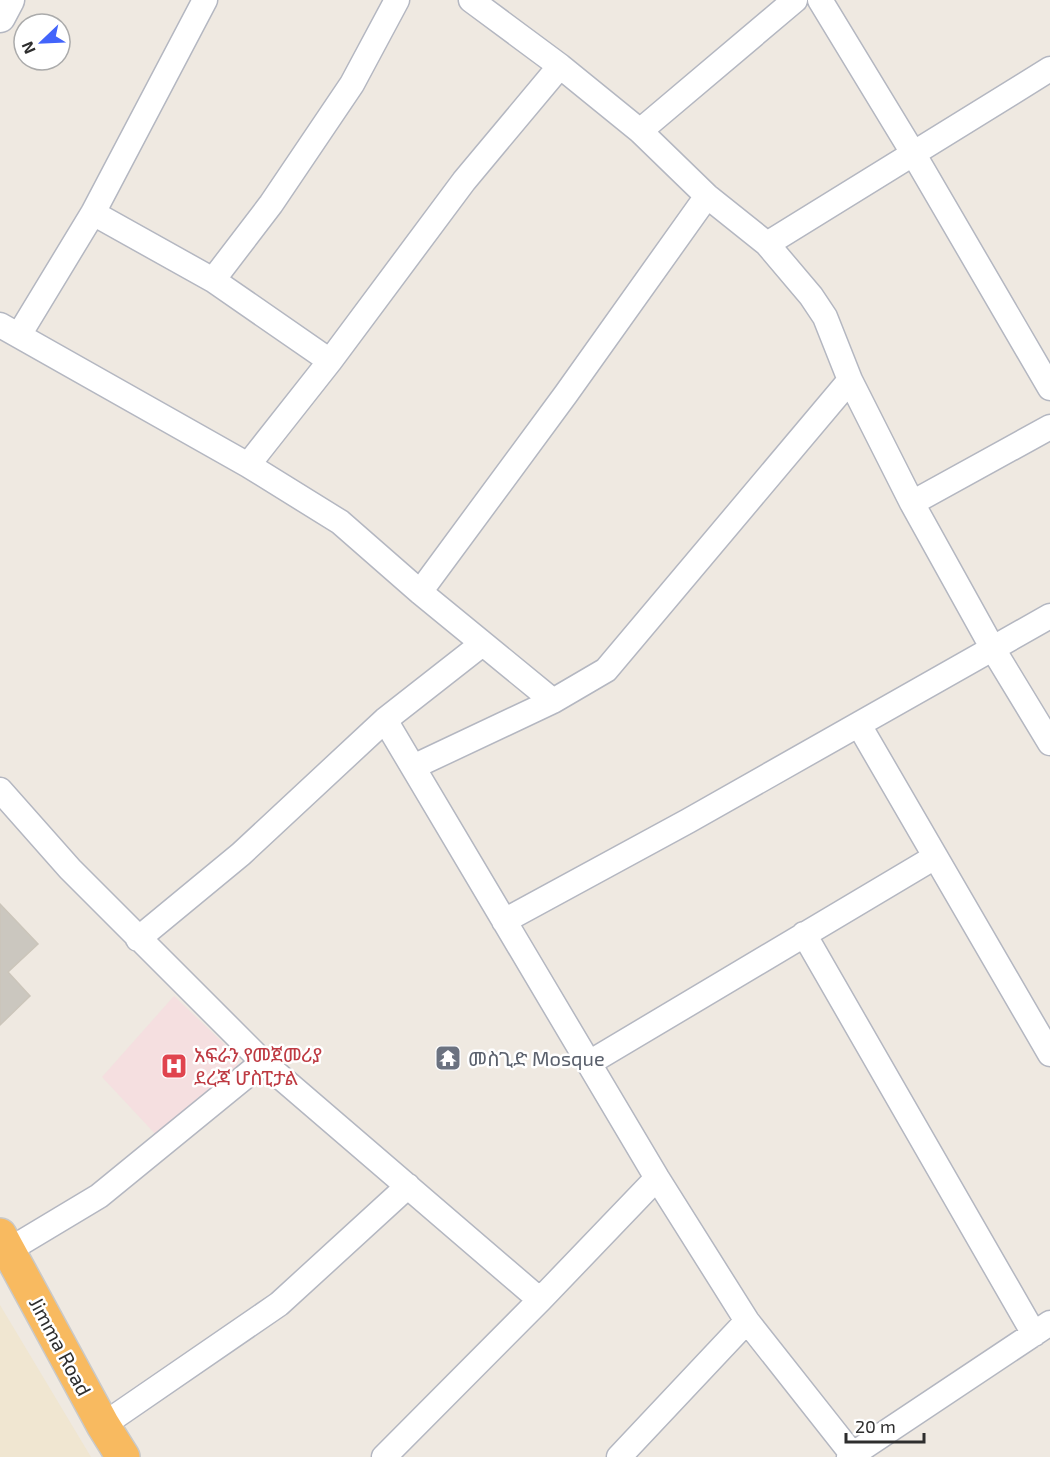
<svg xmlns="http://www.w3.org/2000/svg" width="1050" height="1457" font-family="'Exo 2','Noto Sans Ethiopic',sans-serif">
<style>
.education{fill:#f0e6d1}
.medical{fill:#f5dfe0}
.building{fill:#cbc7bf;stroke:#cbc5ba;stroke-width:1.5}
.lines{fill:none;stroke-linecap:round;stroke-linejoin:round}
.minor-casing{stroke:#b4b7c1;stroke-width:27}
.tertiary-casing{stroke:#b4b7c1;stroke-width:33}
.trunk-casing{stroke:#c9c9c9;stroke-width:36}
.minor{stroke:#fff;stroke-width:24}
.tertiary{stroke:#fff;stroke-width:30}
.trunk{stroke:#f8ba60;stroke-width:33}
.labels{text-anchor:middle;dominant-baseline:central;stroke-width:5;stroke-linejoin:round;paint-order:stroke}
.health-label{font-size:20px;fill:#be3a42;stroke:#fff;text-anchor:start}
.worship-label{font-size:20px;fill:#5b616d;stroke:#fff;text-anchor:start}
.street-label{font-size:20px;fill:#2e2e2e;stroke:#fff}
</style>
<rect width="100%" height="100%" fill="#efe9e1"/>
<!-- education -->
<path class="education" d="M0 1305 91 1457H0Z"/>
<!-- medical -->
<path class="medical" d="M174 996 240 1059 234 1074 159 1138 102 1077Z"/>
<!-- building -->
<path class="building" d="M0 904 38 944 8 972 30 996 0 1025Z"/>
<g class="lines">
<!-- minor casing -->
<g class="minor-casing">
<path id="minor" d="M471 0 560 66 640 131 707 196 767 244 811 296 825 317 850 380 912 503 993 649 1050 743
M820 0 913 153 1050 388
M640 131 795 0
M93 213 213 280 330 361
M767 244 1050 69
M213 280 271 204 352 84 397 0
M0 325 248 465 340 522 420 592 553 701
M19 335 93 213 205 0
M248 465 330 361 464 181 560 66
M912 503 1050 427
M420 592 566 394 707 196
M385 720 657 1178 747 1321 852 1454
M859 725 1050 1054
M413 767 553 701 606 670 850 380
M0 790 70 869 263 1062 540 1300
M504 921 688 821 1050 616
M804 934 1034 1334
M138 939 241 854 385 720 482 644
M589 1063 935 857
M9 1250 99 1196 263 1062
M103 1425 279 1304 408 1186
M384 1457 540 1300 657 1178
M619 1457 747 1321
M849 1457 1050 1323"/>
</g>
<!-- tertiary casing -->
<g class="tertiary-casing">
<path id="tertiary" d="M0 17 9 0"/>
</g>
<!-- trunk casing -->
<g class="trunk-casing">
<path id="trunk" d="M0 1235 103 1425 123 1457"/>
</g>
<!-- minor -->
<use href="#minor" class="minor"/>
<!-- tertiary -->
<use href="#tertiary" class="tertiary"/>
<!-- trunk -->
<use href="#trunk" class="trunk"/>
</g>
<!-- icons -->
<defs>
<g id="temple-square" transform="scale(1.35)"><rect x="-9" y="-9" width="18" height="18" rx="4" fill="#6b7280" stroke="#fff"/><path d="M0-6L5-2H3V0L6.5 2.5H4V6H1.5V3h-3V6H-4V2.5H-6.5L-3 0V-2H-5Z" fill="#fff"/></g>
<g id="hospital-square" transform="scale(1.35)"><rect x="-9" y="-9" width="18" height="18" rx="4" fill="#e0444e" stroke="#fff"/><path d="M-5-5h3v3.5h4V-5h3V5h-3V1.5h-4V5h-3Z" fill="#fff"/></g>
</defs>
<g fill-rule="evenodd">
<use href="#temple-square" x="448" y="1058"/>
<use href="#hospital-square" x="174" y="1066"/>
</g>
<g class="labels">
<!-- health labels -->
<g class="health-label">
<text x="194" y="1054">አፍራን የመጀመሪያ<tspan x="194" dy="23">ደረጃ ሆስፒታል</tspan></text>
</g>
<!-- worship labels -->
<g class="worship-label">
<text x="468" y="1058">መስጊድ Mosque</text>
</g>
<!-- street labels -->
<g class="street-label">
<text transform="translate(61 1346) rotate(62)">Jimma Road</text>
</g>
</g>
<!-- north arrow -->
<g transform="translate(42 42) rotate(247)"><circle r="28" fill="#ffffff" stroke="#ababab" stroke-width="1.5"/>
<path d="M0-4.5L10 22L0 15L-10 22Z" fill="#4264fb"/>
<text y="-9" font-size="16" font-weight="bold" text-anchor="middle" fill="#2e2e2e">N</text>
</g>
<!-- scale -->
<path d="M846 1433v9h78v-9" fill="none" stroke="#2e2e2e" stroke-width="3"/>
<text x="855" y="1433" font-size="18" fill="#2e2e2e" stroke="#ffffff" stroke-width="4.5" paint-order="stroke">20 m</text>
</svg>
